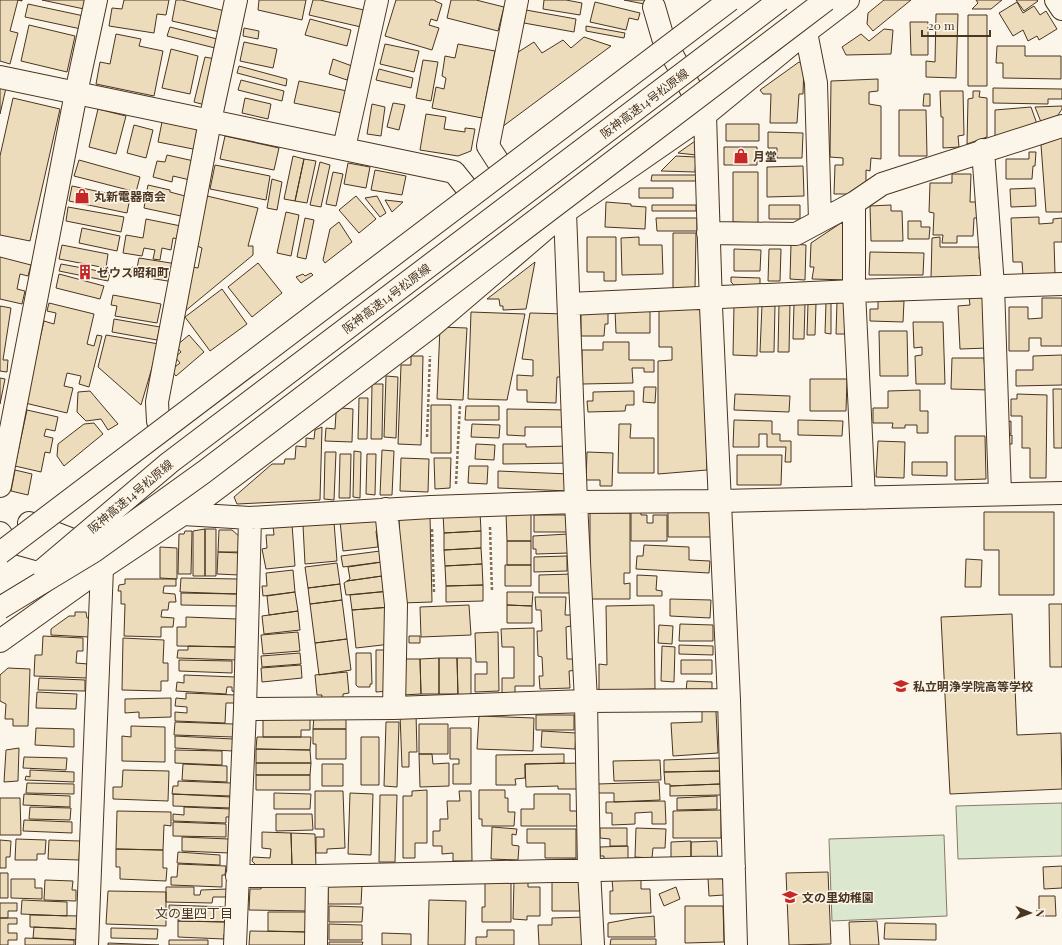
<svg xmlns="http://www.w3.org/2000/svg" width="1062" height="945" font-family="'Playfair Display','Noto Sans JP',serif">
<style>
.green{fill:#dce7d0;stroke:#887966}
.building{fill:#ecdcbc;stroke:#4a3520}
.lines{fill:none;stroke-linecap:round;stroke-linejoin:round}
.minor-casing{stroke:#4a3520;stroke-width:24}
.path{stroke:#7f6f5c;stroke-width:2.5;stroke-dasharray:3 2;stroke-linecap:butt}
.minor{stroke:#fbf6e9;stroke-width:22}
.highway-bridge-casing{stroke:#4a3520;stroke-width:24;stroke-linecap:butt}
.highway-bridge{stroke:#fbf6e9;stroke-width:22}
.labels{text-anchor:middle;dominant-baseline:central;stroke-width:3;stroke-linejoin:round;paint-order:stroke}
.street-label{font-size:12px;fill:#4a3520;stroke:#fbf6e9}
.poi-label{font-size:12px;font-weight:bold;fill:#4a3520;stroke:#fbf6e9;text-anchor:start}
.neighbourhood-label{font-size:13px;fill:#4a3520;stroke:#fbf6e9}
</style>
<rect width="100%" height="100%" fill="#fbf6e9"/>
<!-- green -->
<path class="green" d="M1062 803V856L958 859 956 806Z
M944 835 947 916 832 921 829 839Z"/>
<!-- building -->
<path class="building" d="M0 0H22V1L18 0 10 31 18 33 10 64 0 61Z
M42 0H86L84 9Z
M124 0H169L166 15 157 14 154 33 109 26 112 8 122 9Z
M176 0H182L225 11 220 32 172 21Z
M259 0H306L302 20 258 10Z
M313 0H320L364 10 361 27 309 15Z
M396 0H435V1L442 4 437 21 431 19 429 25 439 28 432 50 385 36Z
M451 0H476L504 7 498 31 447 18Z
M544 0H566L582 3 580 15 543 9Z
M624 0H645L644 4Z
M884 0H911L873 31 867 24 868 13Z
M976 0H1002L991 9H972L978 3Z
M1016 0H1037L1038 1 1024 11Z
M595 2 640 13 638 20 629 18 626 30 590 22Z
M1017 2 1023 13 1034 6 1040 15 1046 11 1057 29 1039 40 1037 36 1028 41 1023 30 1013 36 999 13Z
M28 4 84 16 81 29 25 17Z
M526 10 576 19 574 32 524 23Z
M936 14H958L956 78 926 77V61L935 62Z
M968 15H987V86H968Z
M310 19 351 30 347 46 305 35Z
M910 22H928V55H911Z
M29 25 75 36 67 72 21 61Z
M586 26 625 33 624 38 586 31Z
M170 27 217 39 215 48 167 36Z
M244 28 259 31 258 39 243 36Z
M884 29 893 30 891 54 846 55 842 47 861 34 869 41Z
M116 34 141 39 139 46 163 51 154 96 96 84 100 62 110 64Z
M584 37 611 46 502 127 512 56 534 42 542 53 563 40 571 48Z
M244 42 277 49 273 68 240 61Z
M385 44 419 51 414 72 380 64Z
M458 44 495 51 482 118 432 108 436 87 444 89 446 78 442 76 445 56 455 58Z
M997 46H1025V56H1061V79L1003 78V63H996Z
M171 49 198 56 190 94 162 88Z
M205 57 220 60 209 106 194 102Z
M333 59 352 66 347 80 329 74Z
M423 60 438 62 431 101 416 98Z
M799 62 804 65 803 94H799L797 123H770L771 94H763L760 90Z
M239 66 287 79 286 86 237 73Z
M379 69 413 78 411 88 376 80Z
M878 79V91L869 92V104L881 106V159L871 158 870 171 866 170V182L849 194H834L835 165H843V158L830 157 831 81Z
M241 80 284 91 282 101 238 90Z
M299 81 347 91 342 113 294 103Z
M0 87 6 88 0 114Z
M993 88 1062 89V99H1048V104L993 103Z
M940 91H963L964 135 958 136 959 147 943 148V117H941Z
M973 91H980L979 97 987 98V137L967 144 968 99 973 98Z
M924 94H930V106H923Z
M13 98 60 109 30 241 0 235V156Z
M245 98 271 104 268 119 242 113Z
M393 103 405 105 399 130 387 127Z
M372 104 385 107 381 136 367 134Z
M1062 106V109L1056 118 1041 122 1035 107Z
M1031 107 1037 124 995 137V110Z
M98 109 126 116 116 154 89 147Z
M899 110H926L927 156H899Z
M426 114 446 117 444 129 465 132V128L475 129 471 151 458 156 420 150Z
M162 122 202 130 198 150 158 142Z
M726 124H759V141H726Z
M134 125 153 130 146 158 127 153Z
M768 132 803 133 802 158H777V148H768Z
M225 136 279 148 274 170 220 159Z
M1062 137V212H1046L1041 145Z
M698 139 696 155 678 153Z
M724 147H757V165H724Z
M1029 152H1036L1035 166H1033L1032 179H1006V159H1029Z
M167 155 194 161 190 180 173 176 172 182 153 177 157 161 165 162Z
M293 156 304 159 295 201 284 199Z
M676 156 696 157 695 172 661 171Z
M304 159 316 161 307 203 295 201Z
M79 160 140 177 136 192 74 176Z
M320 162 330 165 321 207 310 205Z
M348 163 370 167 366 188 344 184Z
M215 165 270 176 266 200 210 189Z
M803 166 804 196 767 197V167Z
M375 170 406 176 402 195 371 190Z
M333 172 343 174 336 206 326 204Z
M733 172H758V223L733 222Z
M952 174H971L970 202H982L981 218H974L973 236H957V243H942L943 235H933L934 213 929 212 930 183H952Z
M652 175H696V181H651Z
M272 179 282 182 277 210 267 208Z
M148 185 170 190V192L185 196 181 216 144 208Z
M72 186 130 198 127 213 69 201Z
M639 188H673V198H639Z
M1035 188 1036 206 1011 207 1010 189Z
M207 196 258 208 248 246H253V255L184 312 193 267 198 268 202 248 197 246Z
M356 196 376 219 359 233 339 210Z
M377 196 386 213 380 217 365 198Z
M385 200 403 202 392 212Z
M606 202 631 204V206L646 207 645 229 605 227Z
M652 205H696V211H652Z
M769 205H800V219H769Z
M891 205V211H902L903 241H871L870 206Z
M68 207 124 217 121 232 66 221Z
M286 212 299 215 291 256 277 253Z
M1039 217V224L1053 223V219L1062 218V242H1054L1055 274 1023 276 1022 262H1013L1011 218Z
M305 218 314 220 306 259 297 257Z
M656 218H697V231H657Z
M146 219 181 226 179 239 173 238 171 250 162 248 160 260 153 259 155 250 144 248 142 256 123 253 126 235 143 238Z
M908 221H921V227H930L929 239H908Z
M339 222 352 242 325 263 323 260 330 229Z
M841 223 848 228V280L812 279 814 267H810L811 243Z
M82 228 120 236 117 251 79 243Z
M673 233H696L695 289H673Z
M587 237H616V281H604V272H587Z
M639 237V245H662L663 274 622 275 621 238Z
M940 237V247H980L979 259H985L987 280 931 279 932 238Z
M791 244 806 245 805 280 790 279Z
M62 245 108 254 106 268 59 259Z
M734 249 761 250 760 271H734Z
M769 249H781L780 281H768Z
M870 252 924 253 923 275H869Z
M0 257 31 265 28 276 20 274 17 289 25 291 22 304 0 299Z
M139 258 177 264 174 282 130 275 132 267 137 268Z
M535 262 526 309 503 310V306H500L499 299H487Z
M258 263 282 293 252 317 228 287Z
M61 264 110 273 108 281 59 271Z
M311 273 313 275 301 283 296 277 303 274 305 276Z
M59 274 104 286 100 299 56 288Z
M731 277 760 278V286L734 285 731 282Z
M222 289 247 324 210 351 185 317Z
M113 295 161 304 157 323 115 316 117 306 111 305Z
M986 296 988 348 960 349 958 306 970 305 969 297Z
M1042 298H1062V346H1041V338H1029V351H1009V307H1028V319L1042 318Z
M878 301H904L903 322 870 321V309H878Z
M826 302H831V334L825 333Z
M837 302H848V334H836Z
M49 303 94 314 87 344 94 346 97 335 102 336 89 387 79 384 81 376 67 373 64 386 73 388 67 413 25 403 44 321 54 324 56 313 47 311Z
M808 303H816L815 335H807Z
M779 304H790L789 352H778Z
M794 304H805L804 339H793Z
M734 305 758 306 757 356 733 355Z
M762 305H775L774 352H760Z
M0 306 11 308 3 360H8L7 372 0 371Z
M703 309 707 470 658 474V361L672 360V347H659V310Z
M615 310H650V333H616Z
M581 311 608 312V324H605L604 336H581Z
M471 312 525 314 507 400 468 399Z
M530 313 567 314 565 377H557L556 403 527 402V390H517V375L533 376V360L522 359Z
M114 319 160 327 157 340 112 332Z
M913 322H943L945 384H916L915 356 922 355V347L914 348Z
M440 327 467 328 463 400 437 399Z
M879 331H907L908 376H880Z
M106 335 159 344 141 405 98 367Z
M189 335 204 352 176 376 171 370 180 363 175 357 181 352 176 346Z
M603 342H629V360H654V372H644V368H632L633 383 582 384V350H603Z
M1062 355V385L1016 386V370H1033V356Z
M411 356H423L421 445 398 444 401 365H411Z
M952 358H984L985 372 990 373V390L951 389Z
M386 376 398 377 396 438 384 437Z
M0 378 5 379 0 404Z
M810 379H847L846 411H810Z
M372 384H383L382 439H371Z
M644 387H656L655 403 643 402Z
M1053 389H1062V448H1054Z
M920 390V411H928V433H917V425H905V428H892L893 423H873V408H888V391Z
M90 391 118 424 108 430 101 419 86 421 77 412 78 392Z
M634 391V405H626L625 411 588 412 587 401H593V392Z
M735 394 790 396 789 412 734 410Z
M1017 394 1047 395 1046 478H1030V448H1022V416H1011V399H1017Z
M359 398H368L367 439H358Z
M431 405H451V453H431Z
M466 406H499V420H465Z
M342 408 353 409 352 442 325 441 326 428 335 429 336 413Z
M507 409 571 410 570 427H525V436L507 435Z
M27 410 58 417 55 431 46 429 44 436 53 438 50 453 45 452 41 472 15 466Z
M734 420 772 421V434H780V441H791V462H785L786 447H767V434H759V447H733Z
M798 420 843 421 842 436 798 435Z
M1011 421V434H1007V422Z
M94 423 103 434 64 466 57 456 58 444 84 424Z
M472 424 500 425 499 438 471 437Z
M619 424H631L630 438H654V473H618Z
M322 427 320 500 237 504 234 497 272 464H284L285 459H295L296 446 306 447V438L314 439 315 430Z
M1012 435V444H1007L1006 436Z
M955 436H985L986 479 955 480Z
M878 441 905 442 904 478 876 477Z
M476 444 495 445 494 460 475 459Z
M503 444H526V447L571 446 572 463 503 464Z
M382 450 394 451 392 495H380Z
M354 451 361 452 360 498 353 497Z
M325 452H336L334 500 324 499Z
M587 452 613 453 612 486H600V480H586Z
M340 454H351L350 498H339Z
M367 454H376L375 495 366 494Z
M737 455H782L781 485H737Z
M401 458 429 459 428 492 400 491Z
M434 458H451L450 488 435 489Z
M912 462H947V476L912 475Z
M469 466H488L487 484 468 483Z
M15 470 32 474 28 495 11 491Z
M498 471 569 474V491L498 488Z
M631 510H641V515H647V523H653V515H667V541H631Z
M668 510H711V537H668Z
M480 512 481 531 444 533 443 513Z
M984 512H1054V595H999V550H984Z
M506 513H531V541H507Z
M590 513H630V573H624V584L630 583V599H590Z
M534 515H569L570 532H534Z
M430 516 432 602 401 603 399 517Z
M381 517 383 530 376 531 378 547 343 551 340 521Z
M334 522 337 561 305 564 303 525Z
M292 524 295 566 266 569 262 549 267 548 266 535H274L273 525Z
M205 529V576H193V531Z
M205 529H216V576H205Z
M219 530H232L240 537 239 552H218Z
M185 531H192L191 574H178L179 534H184Z
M481 531V548L444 550V533Z
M568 534 569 553 536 554V549H533V536Z
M507 541H531V565H507Z
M644 545 689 547V560L710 561 709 573 636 569 637 556H643Z
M160 547 177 548V579L160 578Z
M481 548 482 564 445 566 444 550Z
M388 550 389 561 343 567 341 556Z
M218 552 240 553 239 575 217 574Z
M567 556V571L534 572V557Z
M966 559 982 560 981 587H965Z
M389 561V575L347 581 350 579 348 567Z
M337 563 340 584 308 588 305 567Z
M482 564 483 585 446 586 445 566Z
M505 565H531V586H505Z
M293 570 295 592 263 596 262 586H267L266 573Z
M573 574V593H539V575Z
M389 575 390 591 346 595 344 583 347 581Z
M637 575 657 576 656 590 662 591V596H637Z
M181 578 238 579 237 594 180 592Z
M125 579H176V586H164L163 593 175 594 176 602H169L168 610H162L161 617 174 618 173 627H161V637L124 636 125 604H121V591H118L119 585 125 584Z
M340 584 342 600 310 604 308 588Z
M483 585V601L446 602V586Z
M390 591 391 607 352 610 350 595Z
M295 592 298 611 269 615 267 596Z
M507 592H533L532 606 507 605Z
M181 593 237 594V606L181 605Z
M535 597H566L565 615H575L576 625 566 627 567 659H577V670L569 671 570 688 540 689 539 676H543L542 657 538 656 537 631H542L541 610H536Z
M670 599 711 600 710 618 670 616Z
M342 600 347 639 315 643 310 604Z
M1049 604H1062V667H1050Z
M469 605 471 635 421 637 420 607Z
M507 605 532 606V623H507Z
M654 605 655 689 599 690V664L607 665 606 606Z
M391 607V644L356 648 352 610Z
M298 611 300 630 264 634 262 616Z
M75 612H86L87 618H90L89 637 51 635V629L69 616H75Z
M1012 614 1017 735 1061 733 1062 789 950 794 941 617Z
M186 617 237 619 236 647 177 646V627H186Z
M680 624 713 625V641H679Z
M659 625 673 626 672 644 658 643Z
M534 628V686H515V693H502V678H514V647H502L501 629Z
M298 632 300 651 263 654 261 635Z
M498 632 499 691 475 692V674H487V662H476L475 633Z
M43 636 83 638V651H77L76 663 88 664 87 678 34 676 35 655H42Z
M409 636H420V643H409Z
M123 638 164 640 163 663H168V681H161V691L122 690Z
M347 639 351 670 319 675 315 643Z
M679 645 713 646V655L679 654Z
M188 646 236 647V660L177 658 178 650H188Z
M662 646 675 647 674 682 661 681Z
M376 650H388L389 691 376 692Z
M300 653 301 664 262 667 261 656Z
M356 653H371L372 684H370V687H358L356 685Z
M439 658V694H421L420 659Z
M439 658H457L458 694H439Z
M457 658H471V698H458Z
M402 659H420L421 694 402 695Z
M179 660 232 661V673L179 671Z
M681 660H712V674H681Z
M301 665 302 678 262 682 261 668Z
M8 668 30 669 28 726H13V719H5L6 704 0 701V675Z
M347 672 349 693 343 694V701H321L322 695H317L315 675Z
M184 675 236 677 235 692 232 691V687H227L226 694 176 691 177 682 184 683Z
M39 678 85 680V691L38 690Z
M687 681 712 682V693L686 692Z
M37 692 77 694 76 709 36 708Z
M186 693 235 695V703H226L225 723 175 721V712L187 713V707L175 706 176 698 186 699Z
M171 698V717L139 718V712L125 713V699Z
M702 710H714L716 712 718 753 673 756 671 723 702 722Z
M400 714H416L417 752H409V767H402Z
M536 715H574V730H536Z
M314 716H346V729H313Z
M479 716 534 718 533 751 477 749Z
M263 718H310V730H301V737H263Z
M175 722 234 724V737L174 735Z
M386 722H399L397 787 384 786Z
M419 724H448V754H419Z
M131 726 165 727V762L122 761V736L131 737Z
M36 728 74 729V747L35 745Z
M450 728H471V784H453V764H459V759H450Z
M313 729H346V759H316V744H313Z
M542 731 576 733 575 749 541 747Z
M175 736 233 739V751L175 748Z
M257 737H311L310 750 256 749Z
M361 737H379V785H361Z
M19 748 18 781 4 782 6 750Z
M256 749 310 750 311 763H256Z
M175 750 222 751V765L175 763Z
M419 754H432L433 764 449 763V786L420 787Z
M564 754V763L525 764V778L515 779 516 785H496V755Z
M24 757 67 758 66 770 23 768Z
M720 758V771L664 772V760Z
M660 760 661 780 614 781 613 761Z
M256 763H311L310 775H256Z
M582 763 583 789H558V786L526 787 525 764Z
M183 764 227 766V782L182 780Z
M322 764H343V786H322Z
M30 770 74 772V782L25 780 26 776 30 777Z
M123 770 169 771 168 801 113 799V787H122Z
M720 771V784L670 786V784H665L664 772Z
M256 775H310V790H256Z
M178 781 231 783V796L172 794 173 786H178Z
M659 782 660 800 614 802V793H598V784Z
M27 783 74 784V794L26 793Z
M720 784 721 795 670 796V786Z
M427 790V843H415V858H403V796H412V791Z
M479 790H505V798H508V812H515L514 826H482V819H479Z
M315 791H343L345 848 327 849V853H316V837H324V829H315Z
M459 791H471L472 861H453V853L442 854V846H433V831H440V819H448L447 801H460Z
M274 793 311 794 310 809H274Z
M350 793 373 794 371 855 348 854Z
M24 794 70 796V807L23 805Z
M173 794 231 797V808L173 806Z
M534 794H570V811H581V826H521V809H534Z
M380 795H397L395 862H379Z
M717 796V809L677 810V798Z
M0 798H20L21 835H0Z
M665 801 666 824H652V812L635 813V824L612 825V813H606V802Z
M30 807 71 808 70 820 29 819Z
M184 807 231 809V817H226V823L173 821V814L184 815Z
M721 810V838H673V811Z
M117 811 171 812V826L164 825 163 850 116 849Z
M276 814H312L313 830 276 831Z
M24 820 72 822V833L23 831Z
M173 822 226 824V837L173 836Z
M492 827 517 829 516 835 512 834V845L519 846 518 860 491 859Z
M600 828H627V846H610V839L600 838Z
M636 828 666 829 665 848H653L652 858 635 857Z
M527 829H576V858H545V843H527Z
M262 832 291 833 292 867H258L252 861 253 857 270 858 271 849 262 848Z
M291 833 315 834 316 867H292Z
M182 837 229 839V853L182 851Z
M16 839 46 840 45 854H37V860H15Z
M0 840 11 841 10 857H6V868H0Z
M49 840 80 841 79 860 48 859Z
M691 841V863H671V842Z
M717 841 718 862 691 863V842Z
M628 846V861H604V856H600V847Z
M116 849 163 850V868H167L166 881 120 879V867H116Z
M178 852 220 855V865L177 863Z
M178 864 226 866 225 875H222V887L171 885V877H177Z
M1062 866V888L1044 889 1043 867Z
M828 872 831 944 789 945 786 873Z
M0 873H8V898H0Z
M641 878V889H650L651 913 610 914V891H613L612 879Z
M708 878H723L724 895 709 896Z
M11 879H35V888H42V899L11 898Z
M45 880 73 881 72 890H76V901L44 900Z
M485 880H502V883H511V922H482V907H485Z
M514 881H528V887H540V916H527V920L513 919Z
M552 881H585L580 911H552Z
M308 884V911L249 910 250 889H261L262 887Z
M328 884 362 885 361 904H328Z
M166 887H194V895H200L201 890 228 889V897H213L212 903 166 902Z
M676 887 680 899 664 906 659 894Z
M108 891 166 892V926L106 924Z
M1039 896H1055L1056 916H1039Z
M22 900 67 902V916L21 914Z
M429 900 466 901 465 945H428Z
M0 903H17V911H8V918H0Z
M169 905 227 907V922L178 921V913H169Z
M329 906 363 907 362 922H329Z
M685 906H723L724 942 685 943Z
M268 912H309L308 932 268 931Z
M30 915 80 916 79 929 30 927Z
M654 916 655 937H608V923L635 918Z
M587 917 589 945H539L538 925H552V918Z
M0 918H17V924H8V933H17V940H8V945H0Z
M178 921 227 922 226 934H224V939L178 937Z
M877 921 879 945H850L849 922Z
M885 923 936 924V940L884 939Z
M329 924 362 925V940H329Z
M34 927 79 929V940L33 938Z
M111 928 158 929 157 939 111 938Z
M487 930H514V945H476V937H487Z
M250 931 308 932V945H249Z
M382 933 411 934V945H382Z
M25 938 74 940V945H25Z
M611 939H656V945H610Z
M169 940H208V945H169Z
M329 942H363L362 945H329Z
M108 943 159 945H108Z"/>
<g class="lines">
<!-- minor casing -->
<g class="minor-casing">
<path id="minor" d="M1056 0 1062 9
M654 7 663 38 705 115 711 306 729 700 736 945
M806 32 816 83 820 221
M0 77 454 172 466 187
M344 148 377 0
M983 150 993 286 1000 494
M499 163 488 146 517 0
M854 203V291L864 498
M565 212 576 502 586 701 589 870 593 945
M708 233 796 234 854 203 882 184 1062 126
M569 304 854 291 1062 284
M158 421 157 402 210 121 236 0
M0 486 76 93 96 0
M386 509 396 605 394 708
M183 514 250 518 431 507 576 502 720 501 1062 493
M29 523 93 548
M0 533 5 540 76 560
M0 641 102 568 183 514 432 326 565 212 705 115 806 32 848 0
M245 709 394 708 586 701 729 700
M237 876H317L734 867
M87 945 102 568
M235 945 245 709 250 518
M316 945 317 876"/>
</g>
<!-- path -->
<path class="path" d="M427 437 430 356
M456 484 460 404
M490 527 492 592
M432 529 434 593"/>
<!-- minor -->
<use href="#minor" class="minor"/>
<!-- highway-bridge casing -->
<g class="highway-bridge-casing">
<path id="highway-bridge" d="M0 553 730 0
M44 569 169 463 780 0
M0 608 94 551 204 472 826 0"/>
</g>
<!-- highway-bridge -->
<use href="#highway-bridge" class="highway-bridge"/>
</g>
<!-- icons -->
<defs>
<g id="shop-bare" transform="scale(1.2)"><path d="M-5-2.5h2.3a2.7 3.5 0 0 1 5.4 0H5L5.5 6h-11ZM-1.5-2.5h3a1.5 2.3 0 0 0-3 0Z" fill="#c62828" stroke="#fbf6e9" stroke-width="2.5" paint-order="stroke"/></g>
<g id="building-bare" transform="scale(1.2)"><path d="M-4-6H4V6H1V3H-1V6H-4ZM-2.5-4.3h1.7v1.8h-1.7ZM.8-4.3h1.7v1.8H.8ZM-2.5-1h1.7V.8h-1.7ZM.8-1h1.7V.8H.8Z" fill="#c62828" stroke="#fbf6e9" stroke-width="2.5" paint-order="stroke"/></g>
<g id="school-bare" transform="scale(1.2)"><path d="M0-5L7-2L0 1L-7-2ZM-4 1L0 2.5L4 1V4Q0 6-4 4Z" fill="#c62828" stroke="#fbf6e9" stroke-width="2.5" paint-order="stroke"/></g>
</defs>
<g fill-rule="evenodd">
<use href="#shop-bare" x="741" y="156"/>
<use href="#shop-bare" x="82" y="196"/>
<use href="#building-bare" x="85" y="272"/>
<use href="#school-bare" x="901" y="686"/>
<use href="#school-bare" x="790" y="897"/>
</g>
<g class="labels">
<!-- street labels -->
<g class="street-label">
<text transform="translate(644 103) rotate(-37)">阪神高速14号松原線</text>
<text transform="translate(386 298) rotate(-37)">阪神高速14号松原線</text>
<text transform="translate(130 496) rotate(-40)">阪神高速14号松原線</text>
</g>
<!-- poi labels -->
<g class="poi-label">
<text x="753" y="156">月堂</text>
<text x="94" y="196">丸新電器商会</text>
<text x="97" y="272">ゼウス昭和町</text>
<text x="913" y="686">私立明浄学院高等学校</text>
<text x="802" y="897">文の里幼稚園</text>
</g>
<!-- neighbourhood labels -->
<g class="neighbourhood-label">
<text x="194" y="912">文の里四丁目</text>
</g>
</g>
<!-- north arrow -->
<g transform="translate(1030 913) rotate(91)" stroke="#fbf6e9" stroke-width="3" paint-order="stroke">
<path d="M0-3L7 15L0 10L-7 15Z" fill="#4a3520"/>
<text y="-6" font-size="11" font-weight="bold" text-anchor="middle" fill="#4a3520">N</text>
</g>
<!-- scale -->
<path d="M922 30v6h68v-6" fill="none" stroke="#4a3520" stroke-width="2"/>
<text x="928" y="30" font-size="12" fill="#4a3520" stroke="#fbf6e9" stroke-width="3" paint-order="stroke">20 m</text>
</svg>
